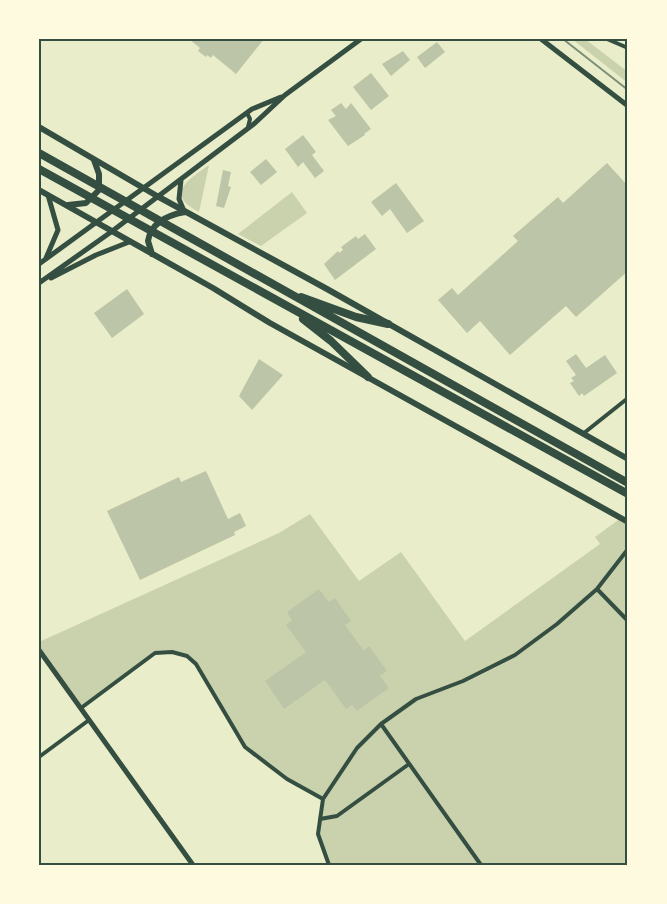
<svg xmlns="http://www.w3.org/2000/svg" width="667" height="904" font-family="'PT Sans',sans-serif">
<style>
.green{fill:#cad2ad}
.building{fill:#bcc5a7}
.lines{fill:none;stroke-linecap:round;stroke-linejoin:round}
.minor{stroke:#344e41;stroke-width:4}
.tertiary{stroke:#344e41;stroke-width:5}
.secondary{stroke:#344e41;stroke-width:6}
.motorway{stroke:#344e41;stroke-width:8}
.rail{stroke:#7c8e77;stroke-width:2}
.neatline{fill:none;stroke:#344e41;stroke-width:2}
</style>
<rect width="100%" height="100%" fill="#e9edc9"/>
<!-- green -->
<path class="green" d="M572 39H585L628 72V83Z
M209 165 199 212C164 194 188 180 209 165Z
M292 192 307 213 261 246 238 234Z
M310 514 359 581 401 552 465 641 600 544 595 537 621 518 628 522V865H329L318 834 323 799 287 779 245 747 196 664C185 654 173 649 157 653 146 656 94 698 81 708L39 650V642L279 533Z"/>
<!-- building -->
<path class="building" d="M189 39H264L236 74 213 55 211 58 207 55 206 57 198 51 200 48Z
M437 42 445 52 425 68 417 57Z
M403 51 410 60 391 76 382 64Z
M371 73 389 96 371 110 353 87Z
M341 103 346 109 351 103 371 129 364 134 365 135 348 146 328 120 336 116 331 110Z
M303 135 316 152 312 155 324 171 315 178 303 162 298 167 285 149Z
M266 159 277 172 261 185 250 172Z
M607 163 628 186V271L576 317 566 306 510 355 480 321 467 333 438 300 452 288 458 295 518 241 513 236 558 197 563 203Z
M223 170 231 172 228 186 231 187 224 208 216 206Z
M396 183 424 221 407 233 390 209 382 216 371 202Z
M365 234 376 249 335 280 324 264 338 251 339 253 343 250 341 247 356 236 358 239Z
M127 289 144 314 112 338 94 313Z
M576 354 586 368 605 355 617 373 584 396 582 393 579 396 570 383 574 381 571 378 576 375 566 361Z
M259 359 283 375 252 410 239 396Z
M206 471 228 519 240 513 246 526 234 532 235 535 140 580 107 511 179 477 181 482Z
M319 589 329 602 335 598 351 621 345 625 364 651 369 646 387 671 380 676 389 688 357 711 352 705 346 709 325 680 284 709 265 681 306 652 286 625 292 620 287 612Z"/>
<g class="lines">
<!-- minor -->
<path class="minor" d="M607 39 628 48
M247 113 250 119 248 127
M584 433 628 398
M597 589 628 621
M81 708 155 653 172 652 187 656 196 664 245 747 287 779 323 799
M381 724 481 865
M39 757 89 720
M320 819 337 816 409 764
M329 865 318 834 323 799 357 748 381 724 416 699 463 681 515 655 557 624 597 589 628 549"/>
<!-- tertiary -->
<path class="tertiary" d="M541 39 628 106
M181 180 179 199 184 211
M46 258 58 230 48 195
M39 264 252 109 281 97
M51 278 96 255 129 242
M39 283 111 232 255 123 285 95 361 39
M39 650 193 865"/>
<!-- secondary -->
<path class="secondary" d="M39 127 157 196 327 289 628 459
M39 190 213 288 270 323 628 522
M68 205 86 203 99 190V174L94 160
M152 254 148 241C151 222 168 215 185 212"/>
<!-- motorway -->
<path class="motorway" d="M39 153 628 483
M39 169 628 494
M301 297 356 317 388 324
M303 319 331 341 368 377"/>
<!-- rail -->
<path class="rail" d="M563 39 628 90"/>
</g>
<!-- border -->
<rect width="667" height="904" fill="none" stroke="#fefae0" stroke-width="81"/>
<rect x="40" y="40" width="586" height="824" class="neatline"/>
</svg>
